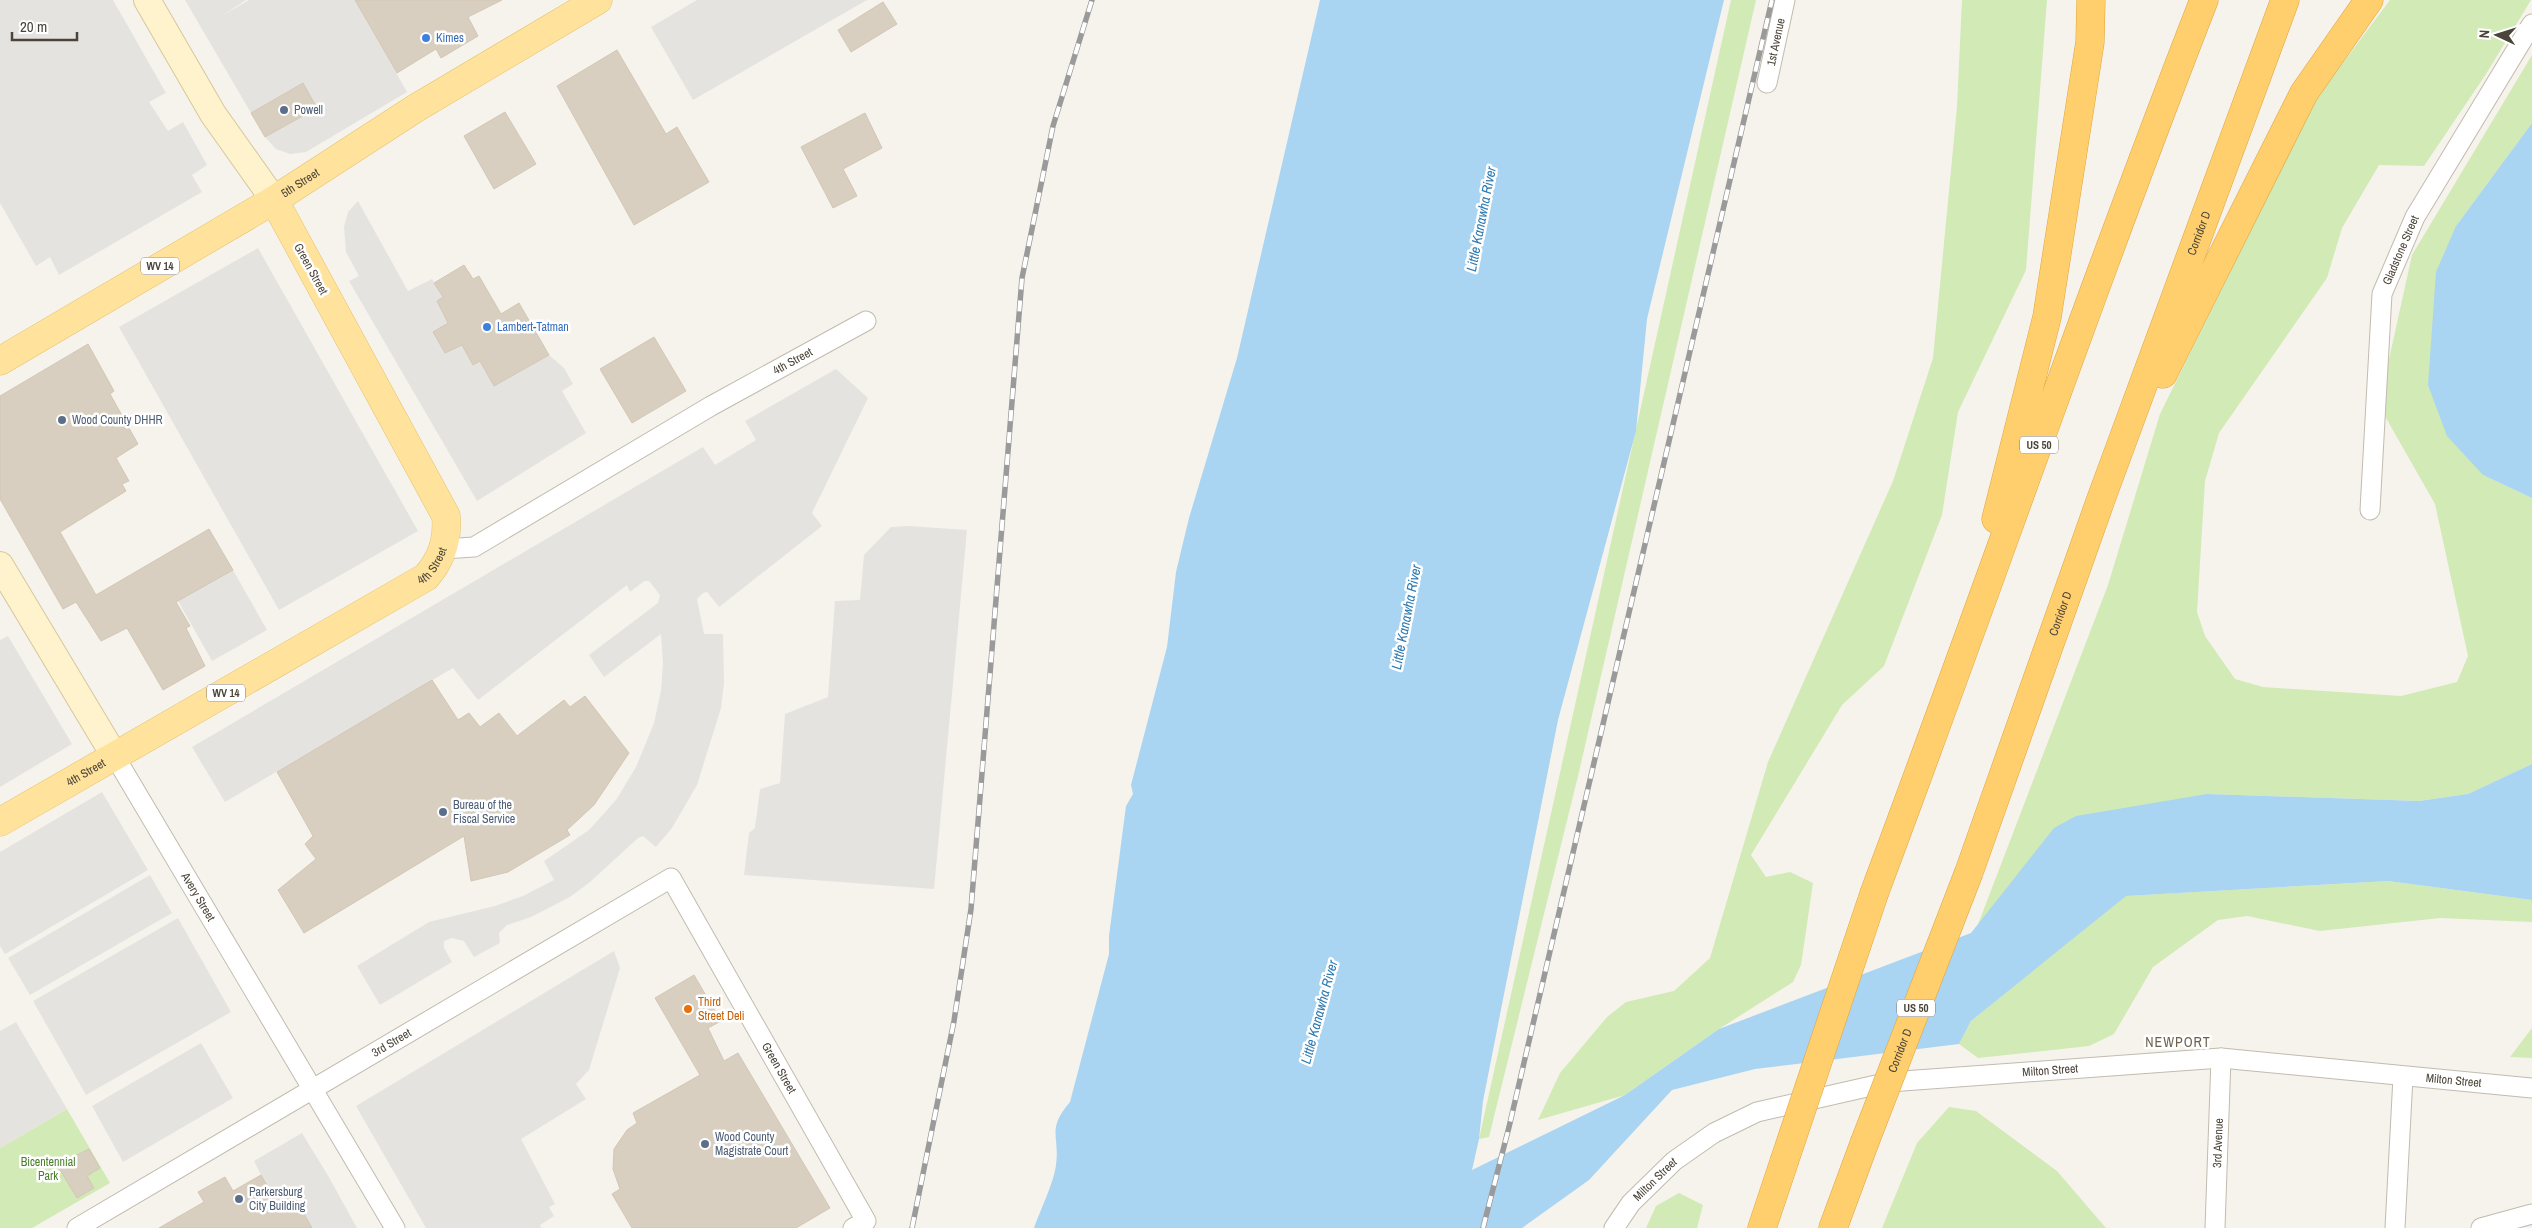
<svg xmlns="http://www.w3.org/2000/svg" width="2532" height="1228" font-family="'Archivo Narrow',sans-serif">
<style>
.green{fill:#d2eab5}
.parking{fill:#e5e3e0}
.water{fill:#a9d4f2}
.building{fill:#d8cfc1;stroke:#d3c7b4}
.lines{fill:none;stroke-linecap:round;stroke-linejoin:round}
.street-casing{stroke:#c2bbae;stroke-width:21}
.secondary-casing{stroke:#d6c79b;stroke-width:28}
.primary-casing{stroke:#e6c16a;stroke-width:29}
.highway-casing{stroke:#e0a43c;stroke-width:29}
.street{stroke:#fff;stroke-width:19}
.secondary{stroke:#fff3cd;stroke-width:26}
.primary{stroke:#ffe39c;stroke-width:28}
.highway{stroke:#ffcf6e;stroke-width:28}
.rail-casing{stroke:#9a9a9a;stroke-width:5.5}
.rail{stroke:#fff;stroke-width:4;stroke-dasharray:11;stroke-linecap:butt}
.highway-bridge-casing{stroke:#e0a43c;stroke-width:29;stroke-linecap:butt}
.highway-bridge{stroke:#ffcf6e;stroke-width:28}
.shop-dot{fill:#3f7fe0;stroke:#fff;stroke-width:2}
.service-dot{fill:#5c6f8a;stroke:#fff;stroke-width:2}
.food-dot{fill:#e8710a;stroke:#fff;stroke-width:2}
.labels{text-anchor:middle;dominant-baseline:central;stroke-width:5;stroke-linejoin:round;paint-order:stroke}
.shield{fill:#fff;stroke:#817c74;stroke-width:1}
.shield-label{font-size:11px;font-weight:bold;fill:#4b4439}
.shop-label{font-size:12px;fill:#366cbe;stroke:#fff;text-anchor:start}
.street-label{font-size:12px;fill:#4b4439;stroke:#fff}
.service-label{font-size:12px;fill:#4e5e75;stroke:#fff;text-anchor:start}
.food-label{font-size:12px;fill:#c56008;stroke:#fff;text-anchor:start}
.park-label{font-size:12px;fill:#4a7f2a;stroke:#fff}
.water-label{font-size:14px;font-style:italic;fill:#2e7ab2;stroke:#fff}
.neighbourhood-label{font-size:14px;letter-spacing:1px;fill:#6e6250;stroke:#fff}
</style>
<rect width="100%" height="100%" fill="#f6f3ec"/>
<!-- green -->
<path class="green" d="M1731 0H1756L1579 772 1489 1137 1479 1139Z
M1962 0H2047L2026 270 1958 412 1942 515 1884 666 1842 705 1751 855 1766 877 1790 872 1813 883 1801 965 1793 982 1719 1029 1625 1095 1538 1120 1560 1073 1607 1017 1626 1002 1674 991 1710 958 1768 762 1893 481 1933 358 1957 107Z
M2390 0H2531L2486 74 2424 166 2379 165 2342 228 2327 278 2219 433 2205 481 2197 612 2205 636 2235 679 2263 687 2401 696 2457 682 2468 656 2435 504 2386 418 2382 391 2412 255 2532 55V123L2456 226 2483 475 2532 498V764L2468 794 2419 801 2207 794 1977 927 2108 585 2160 414 2315 100Z
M2388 881 2532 900V922L2440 918 2320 931 2247 916 2218 920 2153 967 2114 1034 2089 1046 1978 1058 1959 1044 1971 1021 2125 896Z
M2532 1028V1058L2510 1057Z
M1949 1107 1976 1111 2057 1171 2106 1228H1882L1917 1143Z
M67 1109 110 1183 32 1228H0V1148Z
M1679 1193 1703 1205 1697 1228H1646L1656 1206Z"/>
<!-- parking -->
<path class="parking" d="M0 0H113L166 93 149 102 168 131 183 122 207 165 192 175 202 192 59 275 50 257 36 266 0 203Z
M185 0H246L220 17 249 0H355L407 92 306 152 290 154 276 149 265 137 317 108 303 83 251 113Z
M697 0H867L693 100 651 27Z
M358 201 408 291 432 279 443 297 437 301 448 322 434 332 445 353 462 345 473 365 480 361 549 355 564 368 573 384 562 391 586 433 477 501 349 281 359 276 346 252 344 227 348 212Z
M258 248 418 531 279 610 119 327Z
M836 369 868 398 812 513 822 526 719 607 707 592 703 593 697 599 704 634H723L724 683 721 708 697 785 672 828 656 847 643 836 638 838 590 882 570 897 531 917 507 925 499 933 500 943 474 957 464 941 452 938 444 941V948L452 962 380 1005 357 966 429 922 495 906 523 896 554 880 544 861 589 830 616 800 636 767 654 723 661 691 663 663 661 634 604 677 589 655 658 603 660 595 649 581H644L630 592 627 585 478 700 453 668 225 802 192 747 703 447 715 465 756 440 745 421Z
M909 526 967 530 934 889 744 875 749 833 755 828 760 789 780 783 785 714 828 697 835 601 860 600 864 555 891 527Z
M233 570 267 630 212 661 178 601Z
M8 636 72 744 0 787V640Z
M102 792 148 870 5 954 0 946V852Z
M150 875 172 913 30 995 8 958Z
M178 918 231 1012 86 1095 33 1001Z
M614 951 620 968 589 1070 576 1084 586 1099 521 1139 555 1204 549 1207 554 1216 540 1225 541 1228H426L356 1106Z
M16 1022 67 1109 0 1148V1031Z
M201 1043 233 1098 123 1162 92 1106Z
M302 1133 330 1179 357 1228H312L293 1194 277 1203 261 1175 254 1161Z"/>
<!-- water -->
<path class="water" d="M1320 0H1724L1647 319 1636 431 1558 720 1483 1101 1479 1139 1472 1170 1625 1095 1719 1029 1971 933 2054 828 2076 816 2207 794 2419 801 2468 794 2532 764V900L2388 881 2126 896 1971 1021 1959 1044 1755 1069 1672 1090 1589 1180 1522 1228H1034C1040 1211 1054 1182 1056 1165 1060 1135 1046 1130 1070 1102L1109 954V936L1126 806 1133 794 1131 785 1167 647 1176 572 1189 518 1237 358Z
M2532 123V498L2483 475 2447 436 2428 385 2436 272 2456 226Z"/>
<!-- building -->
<path class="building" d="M355 0H502L468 17 478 36 441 58 436 49 397 73Z
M883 2 897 24 851 52 838 30Z
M617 50 666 134 677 127 709 182 634 225 557 86Z
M303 83 317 108 265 137 251 113Z
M505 112 536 164 494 189 464 136Z
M865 113 882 148 843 169 857 196 833 208 801 147Z
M464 265 473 279 479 276 501 314 519 303 549 355 494 386 480 361 473 365 462 345 445 353 433 332 448 323 437 301 443 297 434 283Z
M654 337 686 391 632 423 600 369Z
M88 344 114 391 110 394 138 444 116 458 129 481 122 484 126 491 60 532 96 595 209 529 233 570 176 602 190 626 186 628 205 666 163 690 127 628 101 641 76 602 63 609 0 499V396Z
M432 680 458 720 469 713 480 727 499 713 517 736 564 700 570 707 585 696 629 753 594 805 567 830 570 835 508 872 471 881 464 836 304 933 278 890 316 859 305 844 313 836 277 772Z
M694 975 721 1021 708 1028 724 1061 738 1053 830 1208 796 1228H632L612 1194 620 1189 613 1169 614 1149 627 1130 637 1123 633 1113 700 1075 655 998Z
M89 1149 100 1168 87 1176 94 1188 77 1198 57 1165Z
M261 1175 277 1203 293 1194 312 1228H159L204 1202 198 1192 225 1177 233 1191Z"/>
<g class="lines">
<!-- street casing -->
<g class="street-casing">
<g id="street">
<path id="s1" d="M1767 83 1785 0"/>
<path id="s2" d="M2370 510 2382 294 2415 217 2532 24"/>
<path id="s3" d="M443 549 474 547 711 406 866 321"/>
<path id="s4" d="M114 755 395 1228"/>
<path id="s5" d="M77 1228 671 878 866 1221 853 1228"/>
<path id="s6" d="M1614 1228 1631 1203 1674 1161 1714 1133 1757 1112 1889 1082 2221 1058 2532 1088"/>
<path id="s7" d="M2215 1228 2221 1058"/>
<path d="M2395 1228 2403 1077"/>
<path d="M2481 1228 2532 1214"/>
</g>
</g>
<!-- secondary casing -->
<g class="secondary-casing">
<path id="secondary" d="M147 0 213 114 274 200
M0 565 114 755"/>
</g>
<!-- primary casing -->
<g class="primary-casing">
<g id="primary">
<path id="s8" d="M0 361 274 200 416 108 598 0"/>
<path id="s9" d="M0 822 426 577C442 559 448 540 446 516L274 200"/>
</g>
</g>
<!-- highway casing -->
<g class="highway-casing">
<g id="highway">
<path d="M2163 374 2304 93 2369 0"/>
<path d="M1996 519 2047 317 2090 42 2091 0"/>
<path id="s10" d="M1969 872 2101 499 2285 0"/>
<path d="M1875 891C1986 595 2089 295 2204 0"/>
<path d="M1762 1228 1784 1162"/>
<path d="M1833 1228 1864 1144"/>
</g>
</g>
<!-- street -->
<use href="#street" class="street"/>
<!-- secondary -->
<use href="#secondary" class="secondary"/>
<!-- primary -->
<use href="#primary" class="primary"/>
<!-- highway -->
<use href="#highway" class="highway"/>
<!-- rail casing -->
<g class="rail-casing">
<path id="rail" d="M912 1228 954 1021 971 909 1022 278 1053 126 1092 0
M1483 1228 1509 1127 1772 0"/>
</g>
<!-- rail -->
<use href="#rail" class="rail"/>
<!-- highway-bridge casing -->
<g class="highway-bridge-casing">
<g id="highway-bridge">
<path id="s11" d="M1864 1144 1969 872"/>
<path d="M1784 1162 1875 891"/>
</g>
</g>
<!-- highway-bridge -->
<use href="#highway-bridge" class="highway-bridge"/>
</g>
<!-- markers -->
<g class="shop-dot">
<circle cx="426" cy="38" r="5"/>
<circle cx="487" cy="327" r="5"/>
</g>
<g class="service-dot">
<circle cx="284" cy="110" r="5"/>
<circle cx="62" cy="420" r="5"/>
<circle cx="443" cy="812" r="5"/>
<circle cx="705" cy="1144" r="5"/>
<circle cx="239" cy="1199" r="5"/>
</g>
<circle class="food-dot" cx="688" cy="1009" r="5"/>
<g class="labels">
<!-- shield labels -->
<g class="shield">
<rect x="141" y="257.5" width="38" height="17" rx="4"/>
<rect x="2020" y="436.5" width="38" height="17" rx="4"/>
<rect x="207" y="684.5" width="38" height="17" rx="4"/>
<rect x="1897" y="999.5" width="38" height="17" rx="4"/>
</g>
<g class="shield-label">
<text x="160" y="266">WV 14</text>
<text x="2039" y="445">US 50</text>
<text x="226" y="693">WV 14</text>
<text x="1916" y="1008">US 50</text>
</g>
<!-- shop labels -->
<g class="shop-label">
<text x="436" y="38">Kimes</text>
<text x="497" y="327">Lambert-Tatman</text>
</g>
<!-- street labels -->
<g class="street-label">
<text stroke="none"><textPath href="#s1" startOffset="42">1st Avenue</textPath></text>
<text stroke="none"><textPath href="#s8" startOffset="349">5th Street</textPath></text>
<text stroke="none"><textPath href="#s10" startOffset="679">Corridor D</textPath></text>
<text stroke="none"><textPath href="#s2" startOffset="264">Gladstone Street</textPath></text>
<text transform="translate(311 269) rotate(61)">Green Street</text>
<text stroke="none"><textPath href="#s3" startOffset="400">4th Street</textPath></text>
<text stroke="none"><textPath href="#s9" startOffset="504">4th Street</textPath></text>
<text stroke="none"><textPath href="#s10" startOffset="274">Corridor D</textPath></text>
<text stroke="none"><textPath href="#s9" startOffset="99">4th Street</textPath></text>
<text stroke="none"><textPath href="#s4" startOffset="165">Avery Street</textPath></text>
<text stroke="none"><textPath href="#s5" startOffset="365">3rd Street</textPath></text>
<text stroke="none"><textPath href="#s11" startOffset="100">Corridor D</textPath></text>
<text stroke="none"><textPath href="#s5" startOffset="908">Green Street</textPath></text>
<text stroke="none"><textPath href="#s6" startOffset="484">Milton Street</textPath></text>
<text stroke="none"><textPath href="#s6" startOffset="889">Milton Street</textPath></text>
<text stroke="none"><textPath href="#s7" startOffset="85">3rd Avenue</textPath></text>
<text stroke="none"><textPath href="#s6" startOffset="64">Milton Street</textPath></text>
</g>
<!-- service labels -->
<g class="service-label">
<text x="294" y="110">Powell</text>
<text x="72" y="420">Wood County DHHR</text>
<text x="453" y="805">Bureau of the<tspan x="453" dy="14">Fiscal Service</tspan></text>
<text x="715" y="1137">Wood County<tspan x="715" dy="14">Magistrate Court</tspan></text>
<text x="249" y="1192">Parkersburg<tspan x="249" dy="14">City Building</tspan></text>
</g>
<!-- food labels -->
<g class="food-label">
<text x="698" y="1002">Third<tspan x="698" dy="14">Street Deli</tspan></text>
</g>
<!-- park labels -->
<g class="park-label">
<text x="48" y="1162">Bicentennial<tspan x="48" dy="14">Park</tspan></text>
</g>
<!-- water labels -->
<g class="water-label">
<text transform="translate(1481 219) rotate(-79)">Little Kanawha River</text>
<text transform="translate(1406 617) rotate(-79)">Little Kanawha River</text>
<text transform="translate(1319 1012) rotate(-75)">Little Kanawha River</text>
</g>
<!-- neighbourhood labels -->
<g class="neighbourhood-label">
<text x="2178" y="1042">NEWPORT</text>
</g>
</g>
<!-- north arrow -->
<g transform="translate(2497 35) rotate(274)" stroke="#ffffff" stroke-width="4" paint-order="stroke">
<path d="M0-4L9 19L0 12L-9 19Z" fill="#4b4439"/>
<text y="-8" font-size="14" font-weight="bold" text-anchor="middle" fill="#4b4439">N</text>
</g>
<!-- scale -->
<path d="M12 32v8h65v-8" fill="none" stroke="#4b4439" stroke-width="2.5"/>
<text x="20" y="32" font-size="15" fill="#4b4439" stroke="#ffffff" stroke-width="4" paint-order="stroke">20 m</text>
</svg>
